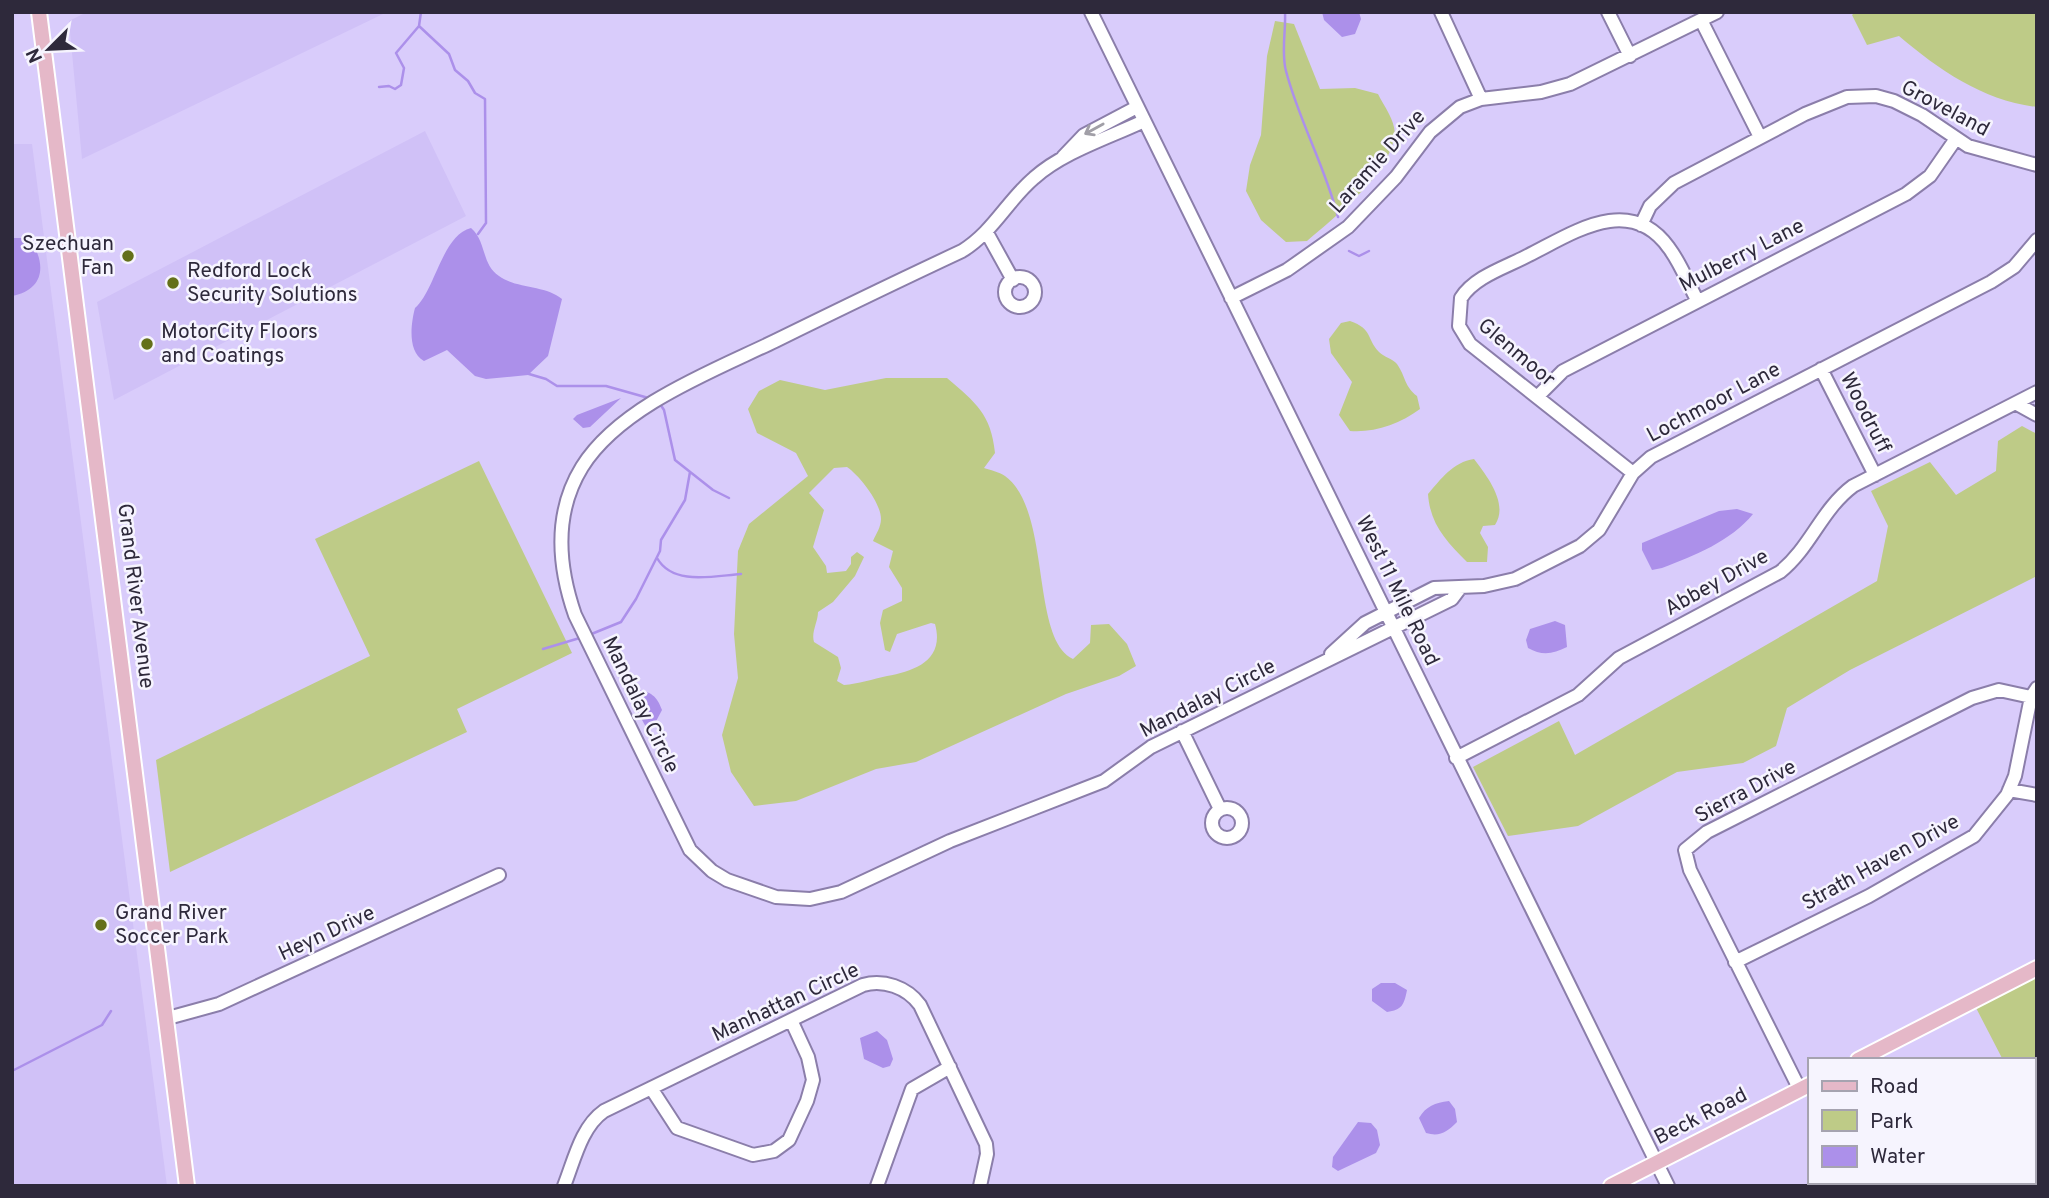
<svg xmlns="http://www.w3.org/2000/svg" width="2049" height="1198" font-family="Overpass,sans-serif">
<style>
.built{fill:#d0c1f7}
.green{fill:#becb87;fill-rule:evenodd}
.water{fill:#ac90ea}
.lines{fill:none;stroke-linecap:round;stroke-linejoin:round}
.stream{stroke:#ac90ea;stroke-width:2.5}
.minor-casing{stroke:#8b7eaa;stroke-width:16}
.major-casing{stroke:#fff;stroke-width:18}
.minor{stroke:#fff;stroke-width:12}
.major{stroke:#e5b8c8;stroke-width:14}
.oneway{stroke:#a19fa7}
.poi-dot{fill:#64701a;stroke:#f6f4fe;stroke-width:2.5}
.labels{text-anchor:middle;dominant-baseline:central;stroke-width:5;stroke-linejoin:round;paint-order:stroke}
.street-label{font-size:21px;fill:#2e293b;stroke:#f6f4fe}
.poi-label{font-size:21px;fill:#2e293b;stroke:#f6f4fe;text-anchor:start}
</style>
<rect width="100%" height="100%" fill="#d9ccfb"/>
<!-- built -->
<path class="built" d="M87 12H382L383 14 82 159 69 21Z
M425 131 466 216 114 400 97 302Z
M12 144H32L167 1186H12Z"/>
<!-- green -->
<path class="green" d="M1855 12H2037V107C1984 101 1939 70 1899 36L1867 45 1852 15Z
M1275 21 1294 24 1320 89 1355 88 1378 94C1385 108 1398 124 1394 139 1386 177 1335 217 1307 241L1286 242 1261 220 1246 191 1250 165 1261 135 1267 56Z
M1350 321C1373 329 1366 338 1379 352 1384 357 1393 359 1397 364 1406 377 1404 386 1417 396L1420 409C1400 424 1374 433 1350 431L1339 415 1352 382 1331 353 1329 339 1341 323Z
M886 378H947C976 403 991 414 995 453L984 468C990 470 999 472 1005 476 1052 510 1030 639 1073 659L1090 643 1091 625 1109 624 1127 644 1136 666 1119 676 1066 694 916 762 876 769 796 801 754 806 731 772 722 735 738 678 734 634 738 551 749 524 808 476 796 453 757 433 748 409 759 391 780 380 825 390ZM847 467C860 476 881 503 881 519 881 527 876 534 873 541L893 551 889 567 902 588V601L883 610 880 623 885 650 890 652 897 634 931 623 935 624C945 660 915 671 887 676 873 679 858 684 844 685L837 681 841 668 838 657 814 642C811 632 818 622 818 612L833 602 855 576 864 557 857 552 851 557V564L846 571 827 573 826 566 813 547 824 510 809 493 834 468Z
M2022 426 2037 434V576L1850 670 1787 708 1776 746 1743 763 1677 772 1578 826 1508 836 1473 767 1559 721 1575 755 1877 581 1888 526 1871 491 1930 462 1956 495 1996 471 1998 441Z
M1474 459C1487 476 1509 504 1495 525L1483 526 1480 533 1488 547 1487 562H1467C1446 541 1430 524 1428 494 1441 479 1453 462 1474 459Z
M479 461 572 653 457 709 467 732 170 872 156 760 370 656 315 539Z
M2037 969V1126L2033 1119V1060H2003L1973 1002Z"/>
<!-- water -->
<path class="water" d="M1322 12H1359L1361 19 1355 34 1342 37 1324 20Z
M471 228C487 242 481 264 499 276 517 289 546 285 562 299L548 356 528 375 486 379 475 376 447 350 424 361C407 352 411 323 415 308 435 291 442 235 471 228Z
M29 238C47 263 45 290 12 296V238Z
M621 398 590 427 583 428 573 419 577 415Z
M1737 509 1753 514C1731 541 1694 556 1662 568L1652 570 1642 550V543L1719 511Z
M1555 621 1565 625 1567 647C1553 654 1542 656 1528 648L1526 640 1530 629Z
M637 689C651 692 657 696 662 710L653 727 647 729 630 698 631 692Z
M1381 983H1395L1407 990C1404 1005 1402 1010 1387 1012L1372 1001V989Z
M877 1031 887 1040 893 1059 890 1066 883 1068 864 1059 860 1038Z
M1449 1101 1455 1109 1457 1122C1447 1132 1440 1137 1426 1133L1419 1118C1426 1106 1435 1103 1449 1101Z
M1358 1122 1371 1123 1377 1130 1380 1145 1376 1153 1338 1171 1332 1167 1333 1157Z"/>
<g class="lines">
<!-- stream -->
<path class="stream" d="M1285 12C1286 31 1281 53 1286 71 1299 121 1325 166 1338 217
M419 26 449 54 455 70 468 81 475 93 485 99 486 223 478 234
M379 87 389 86 395 89 401 85 404 68 396 53 419 26 421 12
M1349 251 1359 256 1369 251
M529 374 546 379 557 386H606L652 399
M660 404 664 410 675 460 713 490 729 498
M657 558C673 586 713 576 741 574
M589 635 621 622 636 599 660 551 661 540 685 500 690 472
M543 649 583 637
M12 1071 102 1025 111 1011"/>
<!-- minor casing -->
<g class="minor-casing">
<path id="minor" d="M1091 12 1668 1186
M1441 12 1481 99
M1608 12 1630 56
M1701 20 1760 137
M1144 121C1108 138 1063 152 1034 178 1007 201 993 232 962 251 900 280 838 310 775 341 713 371 620 406 582 467 553 514 558 566 575 615L690 850 712 871 727 880 776 897 810 899 841 892 950 841 1104 781 1151 747 1452 599 1461 587
M1063 157 1084 135 1137 107
M1641 225 1650 206 1674 183 1805 114 1847 97 1876 96 1894 101 1922 115 1968 146 2037 165
M987 233 1013 280
M1005 292a15 15 0 1 1 30 0a15 15 0 1 1-30 0Z
M1231 298 1287 270 1348 227 1396 177 1430 132 1460 107 1481 99 1541 92 1570 84 1717 12
M1821 369 1875 475
M1538 396 1563 371 1906 194 1930 176 1955 140
M2017 404 2037 415
M1633 473 1470 344 1459 326 1461 298C1475 276 1507 267 1529 255 1573 233 1630 193 1669 248 1681 264 1688 283 1697 300
M1331 654 1365 623 1434 588 1484 586 1515 579 1580 546 1599 530 1633 473 1651 457 1991 282 2014 267 2037 240
M1182 731 1220 809
M1456 758 1578 695 1619 658 1780 572C1811 547 1821 510 1853 486L2037 392
M2009 790 2037 795
M1212 823a15 15 0 1 1 30 0a15 15 0 1 1-30 0Z
M1735 962 1869 896 1974 836 2007 795 2015 776 2031 697 2037 688
M168 1018 219 1004 499 875
M651 1088 677 1128 753 1155 774 1151 789 1140 807 1101 813 1080 808 1057 791 1020
M1800 1090 1690 870 1685 850 1707 832 1972 698 1999 690 2031 697
M564 1186C574 1161 581 1127 604 1111L863 985C883 979 907 987 920 1005L986 1144 987 1154 980 1186
M877 1186 912 1089 950 1067"/>
</g>
<!-- major casing -->
<g class="major-casing">
<path id="major" d="M39 12 187 1186
M1858 1060 2037 968
M1611 1186 1809 1085"/>
</g>
<!-- minor -->
<use href="#minor" class="minor"/>
<!-- major -->
<use href="#major" class="major"/>
</g>
<!-- one-way arrows -->
<defs><path id="oneway-shaft" d="M-6 0H5M1.5-3L5.5 0L1.5 3" fill="none" stroke-width="1.6" stroke-linecap="round" stroke-linejoin="round" transform="scale(1.75)"/></defs>
<use class="oneway" href="#oneway-shaft" transform="translate(1094 129) rotate(151)"/>
<!-- markers -->
<g class="poi-dot">
<circle cx="128" cy="256" r="7"/>
<circle cx="173" cy="283" r="7"/>
<circle cx="147" cy="344" r="7"/>
<circle cx="101" cy="925" r="7"/>
</g>
<g class="labels">
<!-- street labels -->
<g class="street-label">
<text transform="translate(1945 109) rotate(28)">Groveland</text>
<text transform="translate(1378 162) rotate(-48)">Laramie Drive</text>
<text transform="translate(1742 256) rotate(-27)">Mulberry Lane</text>
<text transform="translate(1516 353) rotate(40)">Glenmoor</text>
<text transform="translate(1714 403) rotate(-28)">Lochmoor Lane</text>
<text transform="translate(1865 413) rotate(63)">Woodruff</text>
<text transform="translate(1717 583) rotate(-29)">Abbey Drive</text>
<text transform="translate(1397 591) rotate(64)">West 11 Mile Road</text>
<text transform="translate(135 596) rotate(83)">Grand River Avenue</text>
<text transform="translate(1208 699) rotate(-27)">Mandalay Circle</text>
<text transform="translate(640 705) rotate(64)">Mandalay Circle</text>
<text transform="translate(1746 792) rotate(-28)">Sierra Drive</text>
<text transform="translate(1881 863) rotate(-29)">Strath Haven Drive</text>
<text transform="translate(327 934) rotate(-25)">Heyn Drive</text>
<text transform="translate(786 1003) rotate(-25)">Manhattan Circle</text>
<text transform="translate(1701 1117) rotate(-27)">Beck Road</text>
</g>
<!-- poi labels -->
<g class="poi-label">
<text x="114" y="244" text-anchor="end">Szechuan<tspan x="114" dy="24">Fan</tspan></text>
<text x="187" y="271">Redford Lock<tspan x="187" dy="24">Security Solutions</tspan></text>
<text x="161" y="332">MotorCity Floors<tspan x="161" dy="24">and Coatings</tspan></text>
<text x="115" y="913">Grand River<tspan x="115" dy="24">Soccer Park</tspan></text>
</g>
</g>
<!-- border -->
<rect width="2049" height="1198" fill="none" stroke="#2e293b" stroke-width="28"/>
<!-- legend -->
<rect x="1808" y="1058" width="228" height="126" fill="#f6f4fe" stroke="#a6a3b0" stroke-width="2"/>
<rect x="1822" y="1081" width="35" height="10" fill="#e5b8c8" stroke="#a6a3b0" stroke-width="2"/>
<text x="1870" y="1093" font-size="21" fill="#2e293b">Road</text>
<rect x="1822" y="1110" width="35" height="21" fill="#becb87" stroke="#a6a3b0" stroke-width="2"/>
<text x="1870" y="1128" font-size="21" fill="#2e293b">Park</text>
<rect x="1822" y="1146" width="35" height="21" fill="#ac90ea" stroke="#a6a3b0" stroke-width="2"/>
<text x="1870" y="1163" font-size="21" fill="#2e293b">Water</text>
<!-- north arrow -->
<g transform="translate(49 49) rotate(246)" stroke="#f6f4fe" stroke-width="5" paint-order="stroke">
<path d="M0-5L12 26L0 18L-12 26Z" fill="#2e293b"/>
<text y="-10" font-size="19" font-weight="bold" text-anchor="middle" fill="#2e293b">N</text>
</g>
</svg>
